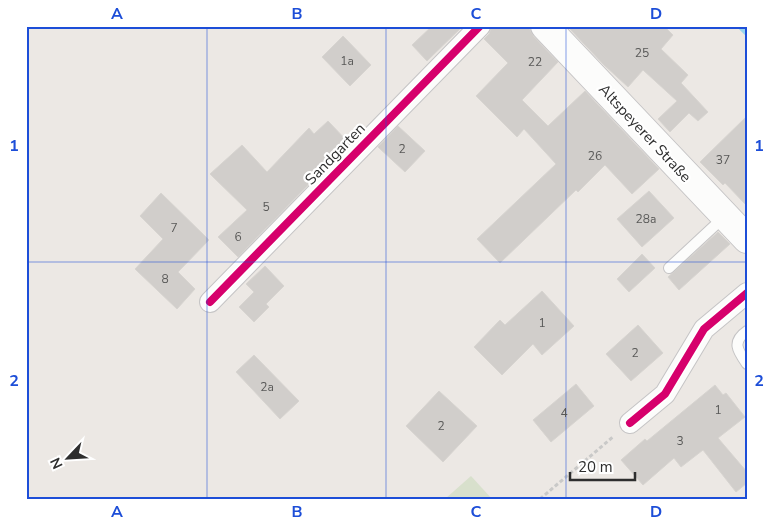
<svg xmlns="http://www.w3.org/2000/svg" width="773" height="525" font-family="'Nunito Sans',sans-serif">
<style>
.cemetery{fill:#d8e0cc}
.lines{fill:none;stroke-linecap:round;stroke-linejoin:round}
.stream{stroke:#99d6ec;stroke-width:6}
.building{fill:#d1cecb;stroke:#d7d4d0}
.service-casing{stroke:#c5c4c5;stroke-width:12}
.minor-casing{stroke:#c5c4c5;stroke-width:22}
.secondary-casing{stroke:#c5c4c5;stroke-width:30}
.path{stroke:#c9c9c8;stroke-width:3;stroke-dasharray:4 2.5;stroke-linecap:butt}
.service{stroke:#fcfcfb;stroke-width:10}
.minor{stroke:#fcfcfb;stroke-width:20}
.secondary{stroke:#fcfcfb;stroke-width:28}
.cycleway-casing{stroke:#fff;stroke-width:11}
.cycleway{stroke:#d6006c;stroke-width:8}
.grid{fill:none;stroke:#1d4ed8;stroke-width:1;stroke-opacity:0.55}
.labels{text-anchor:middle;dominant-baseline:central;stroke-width:4.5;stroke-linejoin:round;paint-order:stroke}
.number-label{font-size:12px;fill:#585857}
.street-label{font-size:15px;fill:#2e2e2e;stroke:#fff}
.neatline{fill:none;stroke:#1d4ed8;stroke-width:2}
.grid-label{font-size:16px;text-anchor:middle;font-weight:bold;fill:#1d4ed8}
</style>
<rect width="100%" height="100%" fill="#ece8e4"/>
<!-- cemetery -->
<path class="cemetery" d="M471 476 492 499H445Z"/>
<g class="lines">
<!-- stream -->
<path class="stream" d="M740 26 747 33"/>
</g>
<!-- building -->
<path class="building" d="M432 26H463L427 61 412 45Z
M492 26H528L534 37 558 62 522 100 548 126 585 91 659 169 632 194 605 165 578 192 576 190 500 263 477 239 556 164 524 129 517 137 476 96 508 63 484 39 489 34Z
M567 26H664L673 35 661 49 688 75 681 83 708 112 698 121 689 113 670 132 658 119 677 101 643 70 628 87 604 65Z
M343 36 371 65 350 86 322 57Z
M747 116V206L725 183 723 185 700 162Z
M328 121 349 143 238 257 218 237 247 210 210 174 242 145 267 172 309 128 314 134Z
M398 126 425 151 405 172 378 147Z
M649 191 674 218 642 247 617 219Z
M161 193 209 240 178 272 195 289 177 309 135 269 163 239 140 216Z
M718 232 730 244 679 290 668 277Z
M642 254 655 268 629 292 617 279Z
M265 266 284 286 266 304 269 307 254 322 239 307 254 292 246 284Z
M542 291 574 326 542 355 533 344 502 375 474 347 500 320 505 325Z
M638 325 663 353 631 381 606 354Z
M254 355 299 401 280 419 236 372Z
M576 384 594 406 551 442 533 420Z
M715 385 723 395 726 393 745 417 718 438 747 472V483L736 492 703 450 681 467 674 458 643 485 621 460 645 439 647 441Z
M439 391 477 426 443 462 406 426Z"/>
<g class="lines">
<!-- service casing -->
<g class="service-casing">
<path id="service" d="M669 268 724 217
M747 331C731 342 738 351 747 364"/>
</g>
<!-- minor casing -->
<g class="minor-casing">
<path id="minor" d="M210 302 480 26
M630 423 665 394 704 329 747 293"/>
</g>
<!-- secondary casing -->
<g class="secondary-casing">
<path id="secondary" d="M545 26 747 239"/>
</g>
<!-- path -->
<path class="path" d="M540 499 614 436"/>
<!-- service -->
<use href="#service" class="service"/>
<!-- minor -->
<use href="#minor" class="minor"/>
<!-- secondary -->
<use href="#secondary" class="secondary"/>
<!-- cycleway casing -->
<g class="cycleway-casing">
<path id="cycleway" d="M210 302 480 26
M630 423 665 394 704 329 747 293"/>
</g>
<!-- cycleway -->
<use href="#cycleway" class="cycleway"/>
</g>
<!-- grid -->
<path class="grid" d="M207 26V499M386 26V499M566 26V499M26 262H747"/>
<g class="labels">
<!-- number labels -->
<g class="number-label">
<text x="642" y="53">25</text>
<text x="347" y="61">1a</text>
<text x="535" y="62">22</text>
<text x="402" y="149">2</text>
<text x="595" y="156">26</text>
<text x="723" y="160">37</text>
<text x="266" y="207">5</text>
<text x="646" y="219">28a</text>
<text x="174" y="228">7</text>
<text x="238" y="237">6</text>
<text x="165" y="279">8</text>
<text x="542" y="323">1</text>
<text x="635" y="353">2</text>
<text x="267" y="387">2a</text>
<text x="718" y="410">1</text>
<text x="564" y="413">4</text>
<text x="441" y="426">2</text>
<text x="680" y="441">3</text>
</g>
<!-- street labels -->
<g class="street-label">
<text transform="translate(645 133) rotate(47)">Altspeyerer Straße</text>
<text transform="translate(335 154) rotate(-46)">Sandgarten</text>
</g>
</g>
<!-- border -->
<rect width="773" height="525" fill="none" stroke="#ffffff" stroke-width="55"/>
<!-- north arrow -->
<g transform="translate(68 458) rotate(245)" stroke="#ffffff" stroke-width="4" paint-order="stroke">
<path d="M0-4L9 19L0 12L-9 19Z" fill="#2e2e2e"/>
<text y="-8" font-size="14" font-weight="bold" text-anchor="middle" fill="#2e2e2e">N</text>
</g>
<!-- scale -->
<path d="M570 472v8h65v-8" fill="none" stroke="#2e2e2e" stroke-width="2.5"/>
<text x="578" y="472" font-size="15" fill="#2e2e2e" stroke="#ffffff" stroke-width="4" paint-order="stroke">20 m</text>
<rect x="28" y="28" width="718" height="470" class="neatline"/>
<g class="grid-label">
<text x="117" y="19">A</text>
<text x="297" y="19">B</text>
<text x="476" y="19">C</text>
<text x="656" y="19">D</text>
<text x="14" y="151">1</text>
<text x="759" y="151">1</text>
<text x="14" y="386">2</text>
<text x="759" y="386">2</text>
<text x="117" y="517">A</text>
<text x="297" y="517">B</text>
<text x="476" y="517">C</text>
<text x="656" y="517">D</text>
</g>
</svg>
